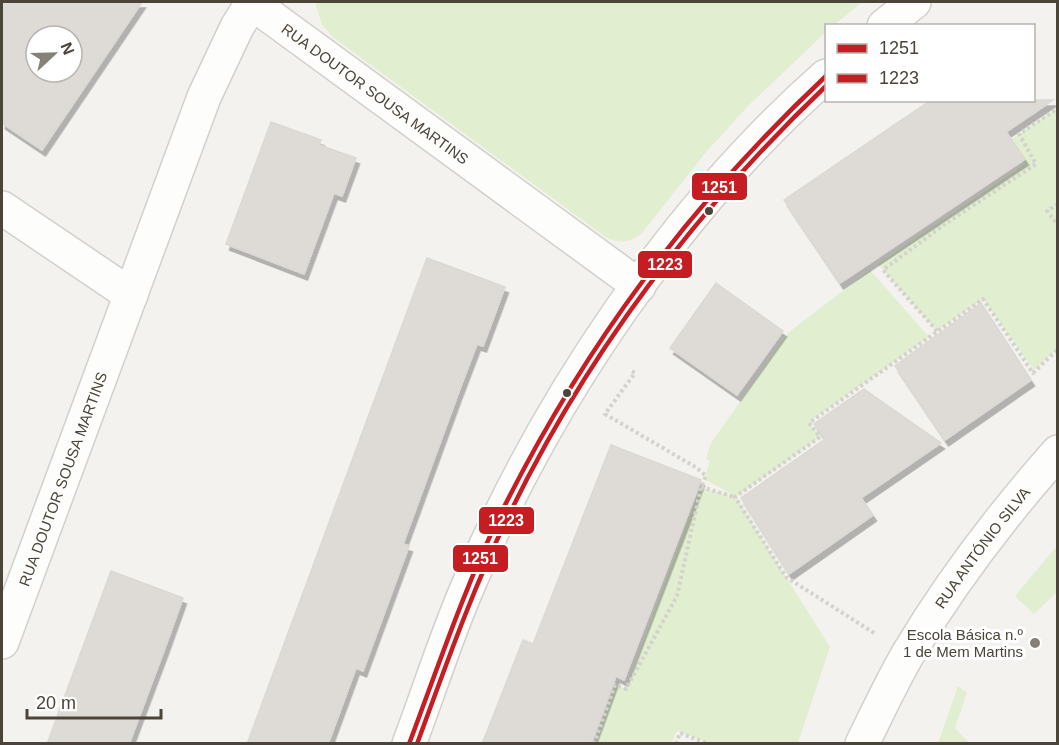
<svg xmlns="http://www.w3.org/2000/svg" width="1059" height="745" font-family="Helvetica,sans-serif">
<style>
.green{fill:#e1eecf}
.building{fill:#dedbd6;stroke:#dcd9d4;stroke-width:1.5;fill-rule:evenodd;filter:url(#shadow)}
.lines{fill:none;stroke-linecap:round;stroke-linejoin:round}
.minor-casing{stroke:#d2d0cb;stroke-width:36}
.path{stroke:#d3d2cc;stroke-width:4;stroke-dasharray:3 3;stroke-linecap:butt}
.minor{stroke:#fdfdfc;stroke-width:33}
.bus-1-casing{stroke:#fff;stroke-width:9}
.bus-2-casing{stroke:#fff;stroke-width:9}
.bus-1{stroke:#c61d23;stroke-width:4.5}
.bus-2{stroke:#c61d23;stroke-width:4.5}
.bus-dot{fill:#4b4439;stroke:#fff;stroke-width:2}
.poi-dot{fill:#868178;stroke:#fff;stroke-width:2}
.labels{text-anchor:middle;dominant-baseline:central;stroke-width:6;stroke-linejoin:round;paint-order:stroke}
.street-label{font-size:15px;fill:#4b4439;stroke:#fff}
.poi-label{font-size:15px;fill:#4b4439;stroke:#fff;text-anchor:end}
.line-badge{stroke:#fff;stroke-width:2}
.badge-label{font-size:16px;text-anchor:middle;font-weight:bold;fill:#fff}
</style>
<defs>
<filter id="shadow"><feDropShadow dx="3.5" dy="6" stdDeviation="0" flood-color="#0004"/></filter>
</defs>
<rect width="100%" height="100%" fill="#f4f2ee"/>
<!-- green -->
<path class="green" d="M315 2H862L834 25 826 26V32L750 104 707 151 642 233C632 242 619 244 607 238L334 38 322 25Z
M1057 108V349L1034 370 983 299 937 331 878 264 1025 164 1009 141Z
M870 270 929 337 809 422 820 437 736 497 830 647 798 743H710L677 731 671 743H594L615 685 626 689 700 488 735 496 704 479 710 461 706 459 711 443 789 332Z
M1057 546V592L1034 614 1015 596Z
M958 686 967 693 955 728 969 743H938Z"/>
<!-- building -->
<path class="building" d="M2 2H142L42 150 2 123ZM36 36H72V72H36Z
M931 100H1053L1006 132 1025 159 840 283 784 200Z
M271 122 321 140 319 145 356 158 342 196 334 193 304 274 226 244Z
M427 258 505 287 483 346 477 344 458 394 403 544 409 546 363 671 356 668 328 744H247Z
M716 283 783 331 737 395 670 348Z
M981 303 1031 380 945 440 895 366Z
M864 389 941 443 861 498 873 515 789 574 741 498 825 439 814 424Z
M611 445 701 480 624 680 616 676 591 744H482L523 640 533 644Z
M111 571 183 598 165 648 129 744H47Z"/>
<g class="lines">
<!-- minor casing -->
<g class="minor-casing">
<g id="minor">
<path d="M884 26 914 2"/>
<path d="M2 208 131 295"/>
<path id="s1" d="M2 642 204 97 237 27 252 3 639 286"/>
<path d="M409 744C429 691 446 637 468 586 546 401 675 209 826 76"/>
<path id="s2" d="M862 744C877 714 891 683 908 654 951 582 1002 515 1058 452"/>
</g>
</g>
<!-- path -->
<path class="path" d="M1058 204 1047 211 1058 225
M937 331 883 270 945 224 1036 164 1019 134 1058 108
M701 487 735 497
M874 633 786 577 735 497 820 437 809 423 983 299 1033 373 1058 349
M594 744 615 685 626 689 677 596 701 487 706 476 697 468 605 414 635 373 630 370
M676 744 680 733 709 744"/>
<!-- minor -->
<use href="#minor" class="minor"/>
<!-- bus-1 casing -->
<g class="bus-1-casing">
<path id="bus-1" d="M409 744C438 667 464 589 500 515 584 346 689 205 826 76"/>
</g>
<!-- bus-2 casing -->
<g class="bus-2-casing">
<path id="bus-2" d="M417 744C445 668 471 593 506 521 585 356 695 211 826 86"/>
</g>
<!-- bus-1 -->
<use href="#bus-1" class="bus-1"/>
<!-- bus-2 -->
<use href="#bus-2" class="bus-2"/>
</g>
<!-- markers -->
<g class="bus-dot">
<circle cx="709" cy="211" r="5"/>
<circle cx="567" cy="393" r="5"/>
</g>
<circle class="poi-dot" cx="1035" cy="643" r="6"/>
<g class="labels">
<!-- street labels -->
<g class="street-label">
<text stroke="none"><textPath href="#s1" startOffset="840">RUA DOUTOR SOUSA MARTINS</textPath></text>
<text stroke="none"><textPath href="#s1" startOffset="174">RUA DOUTOR SOUSA MARTINS</textPath></text>
<text stroke="none"><textPath href="#s2" startOffset="231">RUA ANTÓNIO SILVA</textPath></text>
</g>
<!-- poi labels -->
<g class="poi-label">
<text x="1023" y="634">Escola Básica n.º<tspan x="1023" dy="17">1 de Mem Martins</tspan></text>
</g>
</g>
<g class="line-badge">
<rect x="691" y="172" width="57" height="29" rx="6" fill="#c61d23"/>
<rect x="637" y="250" width="56" height="29" rx="6" fill="#c61d23"/>
<rect x="478" y="506" width="57" height="29" rx="6" fill="#c61d23"/>
<rect x="452" y="544" width="57" height="29" rx="6" fill="#c61d23"/>
</g>
<g class="badge-label">
<text x="719" y="193">1251</text>
<text x="665" y="270">1223</text>
<text x="506" y="526">1223</text>
<text x="480" y="564">1251</text>
</g>
<!-- border -->
<rect width="1059" height="745" fill="none" stroke="#4b4439" stroke-width="6"/>
<!-- legend -->
<rect x="825" y="24" width="210" height="78" fill="#ffffff" stroke="#b7b4b0" stroke-width="1.5"/>
<rect x="837" y="44" width="30" height="9" fill="#c61d23" stroke="#b7b4b0" stroke-width="1.5"/>
<text x="879" y="54" font-size="18" fill="#4b4439">1251</text>
<rect x="837" y="74" width="30" height="9" fill="#c61d23" stroke="#b7b4b0" stroke-width="1.5"/>
<text x="879" y="84" font-size="18" fill="#4b4439">1223</text>
<!-- north arrow -->
<g transform="translate(54 54) rotate(68)"><circle r="28" fill="#ffffff" stroke="#b7b4b0" stroke-width="1.5"/>
<path d="M0-4.5L10 22L0 15L-10 22Z" fill="#868178"/>
<text y="-9" font-size="16" font-weight="bold" text-anchor="middle" fill="#4b4439">N</text>
</g>
<!-- scale -->
<path d="M27 709v9h134v-9" fill="none" stroke="#4b4439" stroke-width="3"/>
<text x="36" y="709" font-size="18" fill="#4b4439" stroke="#ffffff" stroke-width="4.5" paint-order="stroke">20 m</text>
</svg>
